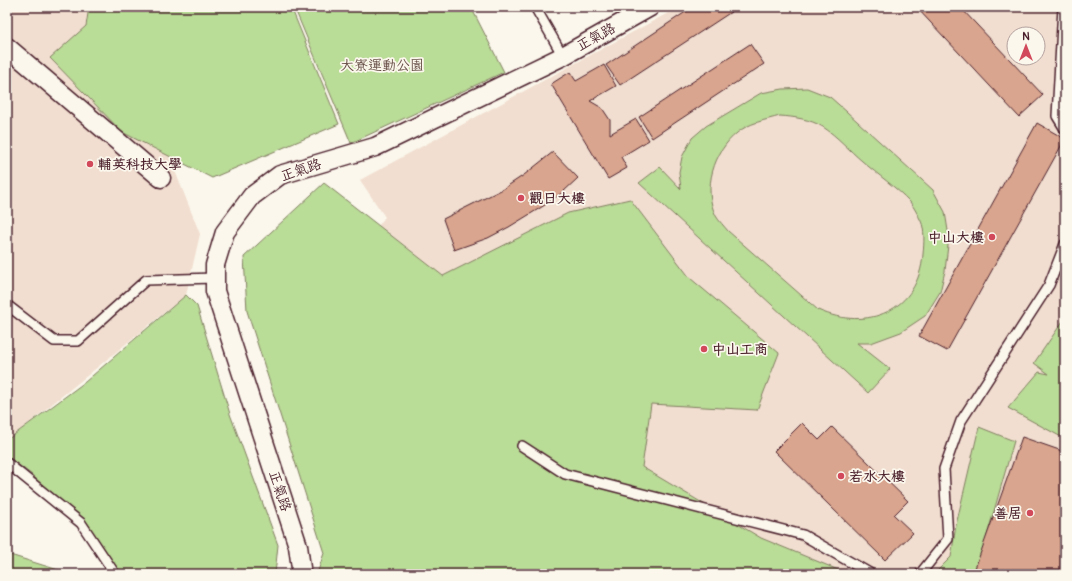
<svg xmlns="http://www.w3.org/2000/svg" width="1072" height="581" font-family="Pangolin,'LXGW WenKai TC',sans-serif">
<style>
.built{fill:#f1ded0;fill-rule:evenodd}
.green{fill:#b9dc97;stroke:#827e61;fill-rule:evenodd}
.building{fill:#d9a58e;stroke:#4a1f2b}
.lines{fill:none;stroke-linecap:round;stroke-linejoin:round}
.lane-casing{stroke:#4a1f2b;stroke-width:12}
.street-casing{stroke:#4a1f2b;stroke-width:21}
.lane{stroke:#fbf7ec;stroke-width:9}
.street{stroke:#fbf7ec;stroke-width:18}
.poi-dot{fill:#d1495b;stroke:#fbf7ec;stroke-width:1.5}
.labels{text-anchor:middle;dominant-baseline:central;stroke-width:3.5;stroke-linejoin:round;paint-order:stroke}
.street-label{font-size:14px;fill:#4a1f2b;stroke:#fbf7ec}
.park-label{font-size:14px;fill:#664e46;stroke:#fbf7ec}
.poi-label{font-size:14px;font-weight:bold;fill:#4a1f2b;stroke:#fbf7ec;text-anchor:start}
</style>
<rect width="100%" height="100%" fill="#fbf7ec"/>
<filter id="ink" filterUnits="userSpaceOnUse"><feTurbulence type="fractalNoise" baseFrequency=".025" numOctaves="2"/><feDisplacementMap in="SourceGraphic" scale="8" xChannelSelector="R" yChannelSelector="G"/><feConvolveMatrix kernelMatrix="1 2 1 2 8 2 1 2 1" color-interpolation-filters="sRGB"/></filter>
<g filter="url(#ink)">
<!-- built -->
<path class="built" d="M7 7H131L145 95 200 234 186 295 7 441Z
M679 7H1065V574H802L337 281 385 217 360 180ZM1014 34H1038V58H1014Z"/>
<!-- green -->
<path class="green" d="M89 7H291L339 124 212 178 122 132 50 58 86 26Z
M294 7H471L504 72 351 143Z
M807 88 830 97 847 112 933 190 945 212 949 237 945 271 940 292 925 316 901 332 871 343H857L890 369 868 393 639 183 660 167 681 189 679 172 682 157 692 138 706 126 761 93 783 89ZM780 116C794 117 810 119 823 127 837 136 849 150 862 161 878 175 896 187 910 202 914 207 918 215 921 221 925 230 924 244 923 254 919 311 867 332 818 310L728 231C724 226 719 221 716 216 702 189 714 151 737 133 748 123 766 120 780 116Z
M324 183 443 276 568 213 630 199 690 278 779 353 757 410 651 404 642 467 761 538 848 574H317L324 553 247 311 244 257Z
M186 295 197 306 230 414 278 545 275 574H111L76 517 32 475 7 456V440L85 382Z
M1065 318V439L1008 408 1039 372 1049 374 1034 363Z
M979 427 1014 441 976 574H934L951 557 956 525Z
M7 554 68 573 69 574H7Z"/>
<!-- building -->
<path class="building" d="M693 7H727L731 12 620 85 606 65Z
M916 7H960L1043 95 1019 117Z
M750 44 764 64 652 138 639 117Z
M604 65 616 86 590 101 602 108 610 120V134L636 119 649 140 621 157 627 168 608 179 551 84 570 72 576 81Z
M1037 123 1065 139 947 351 919 336Z
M553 152 578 178 563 192 545 205 509 227 488 238 454 250 443 219 503 189 524 175Z
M802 423 819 440 832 427 908 501 894 515 913 533 885 560 774 451Z
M1022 437 1065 452V574H973Z"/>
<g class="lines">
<!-- lane casing -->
<g class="lane-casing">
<path id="lane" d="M535 7 563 56
M1063 7 1057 116 1065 129
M7 305 54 341H78L146 280 215 278
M522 446 565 474 803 535 871 574
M7 463 81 523 115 574
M920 574 948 539 944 469 961 421 1049 285 1065 244"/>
</g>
<!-- street casing -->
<g class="street-casing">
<path id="street" d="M7 47 161 178
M299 574 301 568 298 546 215 291V265L225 232 252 196 280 175 375 147 563 56 650 7"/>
</g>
<!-- lane -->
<use href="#lane" class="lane"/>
<!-- street -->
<use href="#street" class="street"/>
</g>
</g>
<!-- markers -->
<g class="poi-dot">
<circle cx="90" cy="164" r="4"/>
<circle cx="521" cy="198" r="4"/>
<circle cx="992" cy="237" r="4"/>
<circle cx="704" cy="349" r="4"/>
<circle cx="841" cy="476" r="4"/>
<circle cx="1030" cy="513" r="4"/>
</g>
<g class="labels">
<!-- street labels -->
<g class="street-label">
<text transform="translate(596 37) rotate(-29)">正氣路</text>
<text transform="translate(301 170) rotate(-19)">正氣路</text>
<text transform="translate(280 491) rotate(72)">正氣路</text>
</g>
<!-- park labels -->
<g class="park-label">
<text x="382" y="65">大寮運動公園</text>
</g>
<!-- poi labels -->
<g class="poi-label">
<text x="98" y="164">輔英科技大學</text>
<text x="529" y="198">觀日大樓</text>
<text x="984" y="237" text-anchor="end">中山大樓</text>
<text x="712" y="349">中山工商</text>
<text x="849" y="476">若水大樓</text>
<text x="1022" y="513" text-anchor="end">善居</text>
</g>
</g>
<!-- margin -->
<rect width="1072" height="581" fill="none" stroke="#fbf7ec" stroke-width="24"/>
<rect x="12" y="12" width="1048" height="557" fill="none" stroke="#4a1f2b" stroke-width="1.5" filter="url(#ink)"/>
<!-- north arrow -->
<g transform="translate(1026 46)"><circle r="19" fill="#fbf7ec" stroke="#b4a19f"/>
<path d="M0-3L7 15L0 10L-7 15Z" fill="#d1495b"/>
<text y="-6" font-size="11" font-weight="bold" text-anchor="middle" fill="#4a1f2b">N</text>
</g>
</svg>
